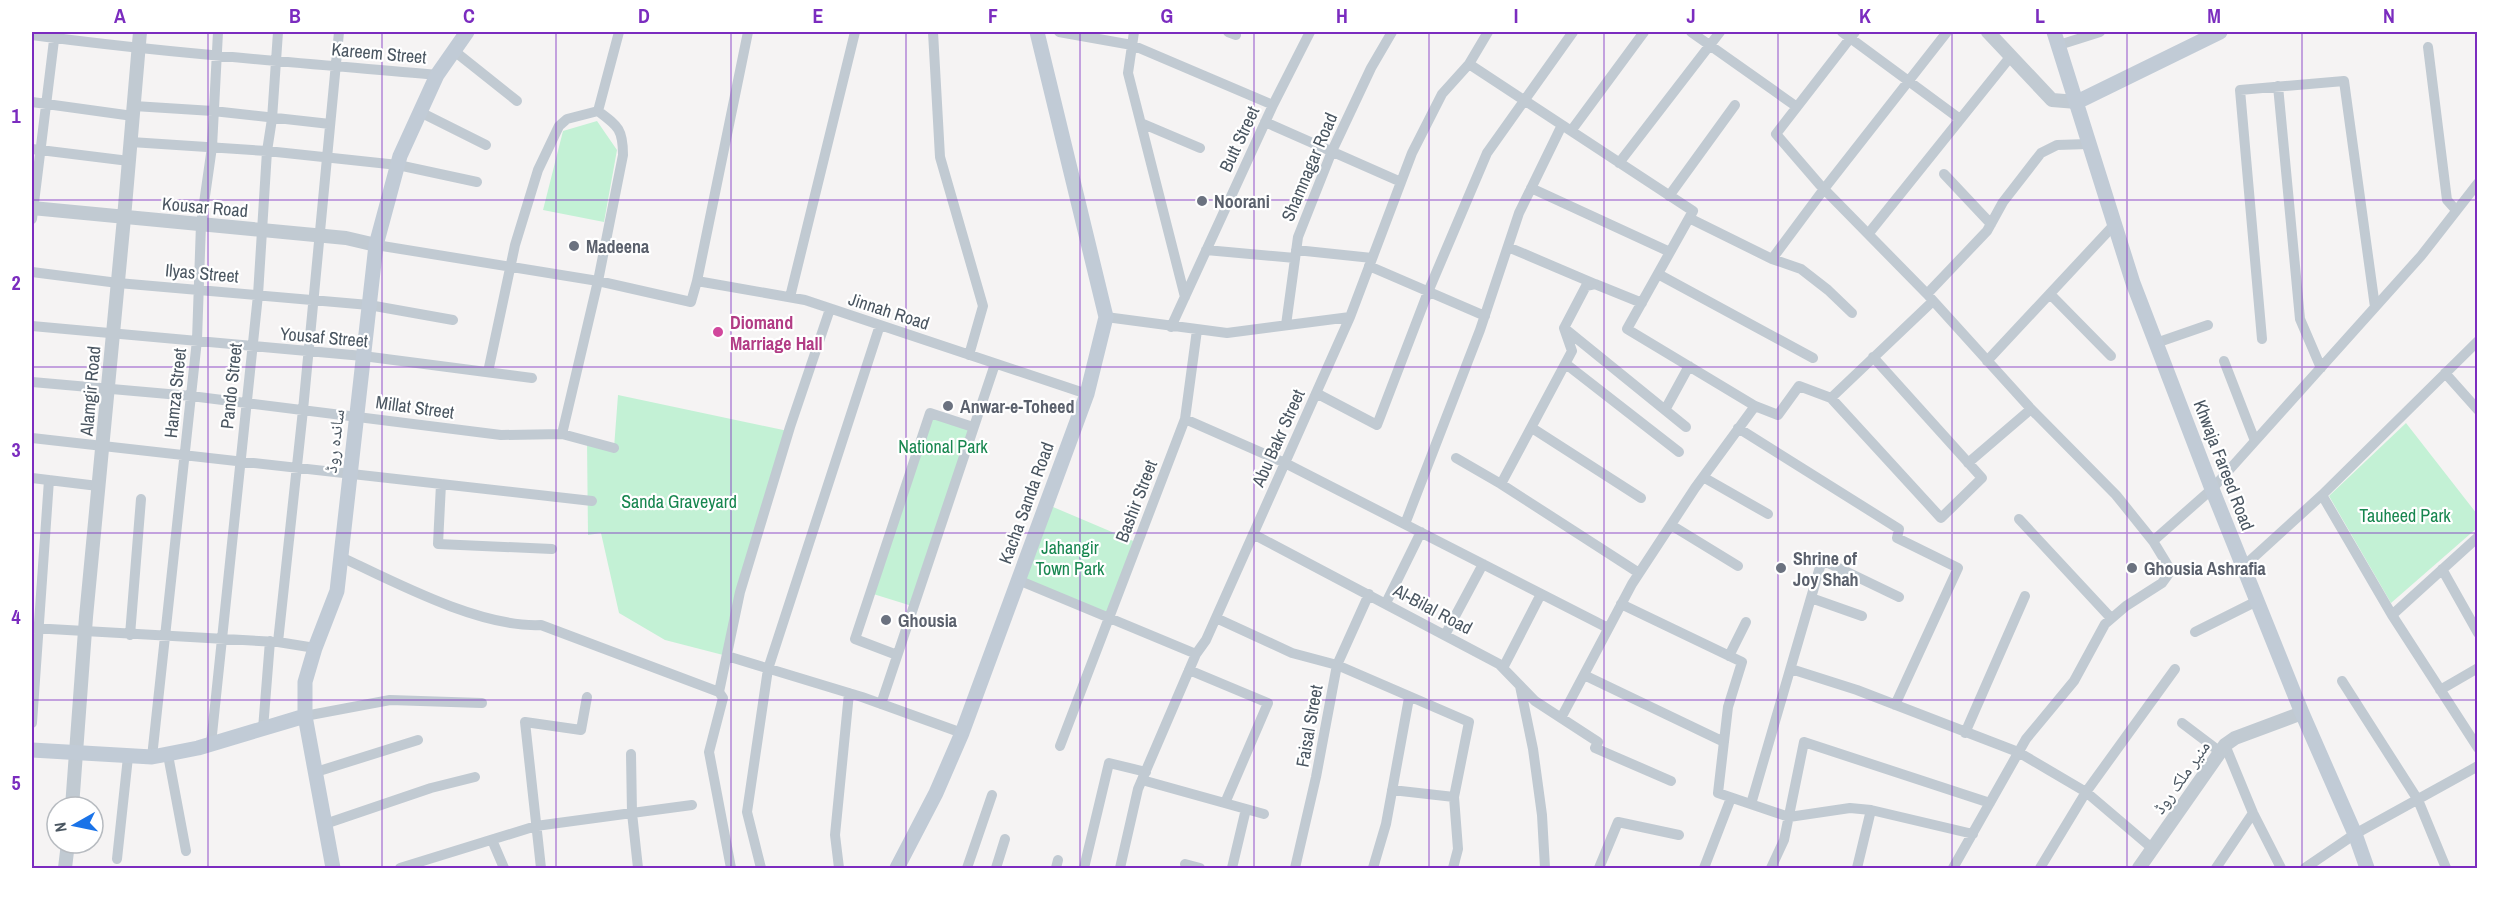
<svg xmlns="http://www.w3.org/2000/svg" width="2509" height="900" font-family="'Archivo Narrow','Noto Naskh Arabic',sans-serif">
<style>
.green{fill:#c3f1d5}
.lines{fill:none;stroke-linecap:round;stroke-linejoin:round}
.minor{stroke:#c1cad2;stroke-width:10}
.tertiary{stroke:#c1cad2;stroke-width:14}
.secondary{stroke:#c1cbd6;stroke-width:15}
.grid{fill:none;stroke:#7b2cbf;stroke-width:1.5;stroke-opacity:0.55}
.worship-dot{fill:#6b7280;stroke:#fff;stroke-width:2}
.hotel-dot{fill:#d1479c;stroke:#fff;stroke-width:2}
.labels{text-anchor:middle;dominant-baseline:central;stroke-width:4.5;stroke-linejoin:round;paint-order:stroke}
.street-label{font-size:18px;fill:#4a5661;stroke:#fff}
.worship-label{font-size:18px;font-weight:bold;fill:#5b616d;stroke:#fff;text-anchor:start}
.hotel-label{font-size:18px;font-weight:bold;fill:#b23c85;stroke:#fff;text-anchor:start}
.park-label{font-size:18px;fill:#17864f;stroke:#fff}
.neatline{fill:none;stroke:#7b2cbf;stroke-width:2}
.grid-label{font-size:20px;text-anchor:middle;font-weight:bold;fill:#7b2cbf}
</style>
<rect width="100%" height="100%" fill="#f5f3f3"/>
<!-- green -->
<path class="green" d="M597 121 617 150 604 222 543 210 563 131Z
M618 395 788 431 727 656 665 640 619 613 601 533 588 535 587 441 614 448Z
M930 413 973 427 912 606 870 593Z
M2406 423 2477 514V528L2391 603 2329 496Z
M1046 504 1138 543 1107 617 1018 580Z"/>
<g class="lines">
<!-- minor -->
<path class="minor" d="M933 32 940 157 983 306 969 355
M1059 32 1132 45 1273 105
M1134 32 1128 73 1185 297
M1228 32 1236 35
M1691 32 1797 107
M1842 32 1960 119
M1855 32 1776 134 1820 185 1927 294 2031 409 2116 495 2153 541 2212 489 2421 256 2478 183
M32 35C166 53 302 63 437 75
M2059 45 2100 32
M2428 47 2447 200 2455 209
M453 50 517 101
M1469 64 1693 211 1627 329 1755 406 1778 415 1799 386 1831 398
M2278 86 2300 319 2321 368
M32 102 133 116
M134 106 213 111 330 124
M420 112 486 145
M1265 122 1401 182
M1141 123 1200 148
M1571 131 1644 32
M131 142 267 151 398 165 477 182
M32 149 129 161
M1619 163 1720 32
M1944 174 1991 224
M1531 188 1670 252
M1669 196 1735 105
M1689 218 1772 259 1801 269 1828 290 1852 313
M32 219 55 32
M1869 233 2011 56
M376 245 598 281 691 302 697 281 805 300 1087 394
M1508 247 1595 284
M1206 250 1295 258
M1296 250 1372 258
M1772 259 1824 189 1947 32
M1369 266 1485 316
M32 272 118 283 369 305 453 320
M1658 274 1813 358
M697 281 748 32
M1927 294 1987 231 2003 202 2041 153 2057 145 2088 144
M2050 294 2111 356
M790 297 855 32
M1106 317 1227 333 1350 317
M1286 325 1298 237 1332 151 1371 68 1392 32
M32 326 363 356 532 378
M1171 327 1273 105 1310 32
M1564 328 1686 427
M2262 339 2240 90 2344 81 2375 307
M2156 343 2208 325
M1873 357 1982 478 1941 518 1831 398 1933 301
M1987 361 2114 225
M2224 361 2255 441
M1566 364 1679 452
M488 372 515 245 538 170 559 126 567 119 598 111 619 32
M2445 373 2478 410
M32 382 191 396 501 435 562 434 598 281 623 155C623 129 618 126 598 111
M1316 393 1377 425 1428 292 1487 153 1573 32
M1665 410 1689 366
M1185 419 1285 463 1608 628
M1532 428 1641 498
M1738 428 1899 529 1897 538 1958 568 1895 705
M562 434 614 448
M32 438 592 501
M1456 458 1501 484 1639 573
M1968 463 2031 409
M1703 477 1768 514
M32 478 98 486
M441 484 438 544 552 549
M1501 484 1572 351 1564 328 1586 286 1595 284 1642 303
M2322 495 2392 615 2478 748
M2019 519 2110 617
M1405 524 1480 330 1519 213 1562 125
M1671 525 1738 566
M1253 534 1499 664 1535 701 1598 742 1595 748 1671 781
M341 557C396 583 481 628 541 625L719 692
M2243 567 2322 495 2478 341
M2442 569 2478 633
M1018 580 1196 654
M1811 598 1862 616
M1386 603 1421 532
M1621 604 1742 662 1728 707 1718 793 1789 817 1850 808 1871 810
M2392 615 2478 537
M1216 618 1292 653 1337 665 1469 722 1454 797 1458 849 1453 868
M32 628 278 642 315 648
M2195 632 2257 601
M130 635 141 499
M1445 635 1483 564
M278 642 303 410 339 32
M897 655 855 639 930 413 973 427
M727 656 862 697 962 733
M1729 656 1746 622
M1503 668 1541 594
M1791 669 1857 690 2018 752 2086 792 2153 849
M1189 670 1268 703 1225 803
M1584 675 1724 742
M2342 681 2418 800 2446 868
M1520 686 1533 749 1542 815 1545 868
M2440 690 2478 668
M881 704 995 364
M305 716 390 700 482 703
M1561 718 1632 584 1695 488 1755 406
M32 723 49 480
M2182 723 2219 751
M263 729 270 641
M1965 733 2025 596
M211 744 258 295 267 151 272 119 278 32
M2225 745 2253 813 2281 868
M1060 746 1185 419 1197 330
M168 755 186 851
M152 757 197 340 201 224 212 147 218 32
M316 772 418 740
M1142 780 1264 814
M1392 790 1454 797
M1751 804 1822 560 1899 597
M325 824 431 788 475 777
M492 840 504 868
M117 859 128 757
M1185 864 1200 868
M400 868 536 826 632 813 631 754
M541 868 525 722 581 730 587 697
M638 868 632 813 692 805
M731 868 709 752 723 698 719 692 740 592 790 427 830 309
M761 868 747 812 768 669 880 325
M839 868 835 835 849 693
M967 868 992 795
M996 868 1005 839
M1056 868 1058 860
M1084 868 1109 763 1146 772
M1120 868 1138 789 1196 654 1206 640 1350 317 1412 153 1442 94 1469 64 1488 32
M1232 868 1246 809
M1295 868 1316 777 1337 665 1369 594
M1373 868 1386 824 1409 698
M1599 868 1618 822 1679 835
M1704 868 1731 798
M1771 868 1784 840 1804 742 1990 803
M1857 868 1871 810 1973 834
M1953 868 2026 739 2074 681 2105 624 2126 606 2162 583 2170 572 2167 564 2153 541
M2040 868 2086 792 2175 669
M2216 868 2253 813
M2305 868 2355 834 2478 766"/>
<!-- tertiary -->
<path class="tertiary" d="M1988 32 2052 100 2077 102
M32 208 346 238 376 245
M72 807 86 617 124 218 140 32
M65 868 68 843
M2139 868 2225 745 2235 738 2302 713"/>
<!-- secondary -->
<path class="secondary" d="M2054 32 2133 283 2212 489 2302 713 2355 834 2367 868
M2077 102 2220 32
M32 750 152 757 198 748 305 716
M333 868 305 716V682L315 648 337 591 376 245 400 156 437 75 467 32
M897 868 936 793 962 733 1087 394 1106 317 1037 32"/>
</g>
<!-- grid -->
<path class="grid" d="M208 32V868M382 32V868M556 32V868M731 32V868M906 32V868M1080 32V868M1254 32V868M1429 32V868M1604 32V868M1778 32V868M1952 32V868M2127 32V868M2302 32V868M32 200H2478M32 367H2478M32 533H2478M32 700H2478"/>
<!-- markers -->
<g class="worship-dot">
<circle cx="1202" cy="201" r="6"/>
<circle cx="574" cy="246" r="6"/>
<circle cx="948" cy="406" r="6"/>
<circle cx="1781" cy="568" r="6"/>
<circle cx="2132" cy="568" r="6"/>
<circle cx="886" cy="620" r="6"/>
</g>
<circle class="hotel-dot" cx="718" cy="332" r="6"/>
<g class="labels">
<!-- street labels -->
<g class="street-label">
<text transform="translate(379 53) rotate(5)">Kareem Street</text>
<text transform="translate(1239 139) rotate(-65)">Butt Street</text>
<text transform="translate(1309 167) rotate(-67)">Shamnagar Road</text>
<text transform="translate(205 207) rotate(5)">Kousar Road</text>
<text transform="translate(202 273) rotate(5)">Ilyas Street</text>
<text transform="translate(889 311) rotate(18)">Jinnah Road</text>
<text transform="translate(324 337) rotate(5)">Yousaf Street</text>
<text transform="translate(231 386) rotate(-84)">Pando Street</text>
<text transform="translate(90 391) rotate(-85)">Alamgir Road</text>
<text transform="translate(175 393) rotate(-84)">Hamza Street</text>
<text transform="translate(415 407) rotate(8)">Millat Street</text>
<text transform="translate(1278 438) rotate(-66)">Abu Bakr Street</text>
<text transform="translate(334 441) rotate(-83)">ساندہ روڈ</text>
<text transform="translate(2224 465) rotate(69)">Khwaja Fareed Road</text>
<text transform="translate(1136 501) rotate(-69)">Bashir Street</text>
<text transform="translate(1026 503) rotate(-70)">Kacha Sanda Road</text>
<text transform="translate(1433 609) rotate(28)">Al-Bilal Road</text>
<text transform="translate(1309 726) rotate(-80)">Faisal Street</text>
<text transform="translate(2181 777) rotate(-55)">منیر ملک روڈ</text>
</g>
<!-- worship labels -->
<g class="worship-label">
<text x="1214" y="201">Noorani</text>
<text x="586" y="246">Madeena</text>
<text x="960" y="406">Anwar-e-Toheed</text>
<text x="1793" y="558">Shrine of<tspan x="1793" dy="21">Joy Shah</tspan></text>
<text x="2144" y="568">Ghousia Ashrafia</text>
<text x="898" y="620">Ghousia</text>
</g>
<!-- hotel labels -->
<g class="hotel-label">
<text x="730" y="322">Diomand<tspan x="730" dy="21">Marriage Hall</tspan></text>
</g>
<!-- park labels -->
<g class="park-label">
<text x="943" y="446">National Park</text>
<text x="679" y="501">Sanda Graveyard</text>
<text x="2405" y="515">Tauheed Park</text>
<text x="1070" y="547">Jahangir<tspan x="1070" dy="21">Town Park</tspan></text>
</g>
</g>
<!-- border -->
<rect width="2509" height="900" fill="none" stroke="#ffffff" stroke-width="66"/>
<!-- north arrow -->
<g transform="translate(75 825) rotate(261)"><circle r="28" fill="#ffffff" stroke="#b7bbc0" stroke-width="1.5"/>
<path d="M0-4.5L10 22L0 15L-10 22Z" fill="#1a73e8"/>
<text y="-9" font-size="16" font-weight="bold" text-anchor="middle" fill="#4a5661">N</text>
</g>
<rect x="33" y="33" width="2443" height="834" class="neatline"/>
<g class="grid-label">
<text x="120" y="23">A</text>
<text x="295" y="23">B</text>
<text x="469" y="23">C</text>
<text x="644" y="23">D</text>
<text x="818" y="23">E</text>
<text x="993" y="23">F</text>
<text x="1167" y="23">G</text>
<text x="1342" y="23">H</text>
<text x="1516" y="23">I</text>
<text x="1691" y="23">J</text>
<text x="1865" y="23">K</text>
<text x="2040" y="23">L</text>
<text x="2214" y="23">M</text>
<text x="2389" y="23">N</text>
<text x="16" y="123">1</text>
<text x="16" y="290">2</text>
<text x="16" y="457">3</text>
<text x="16" y="624">4</text>
<text x="16" y="790">5</text>
</g>
</svg>
